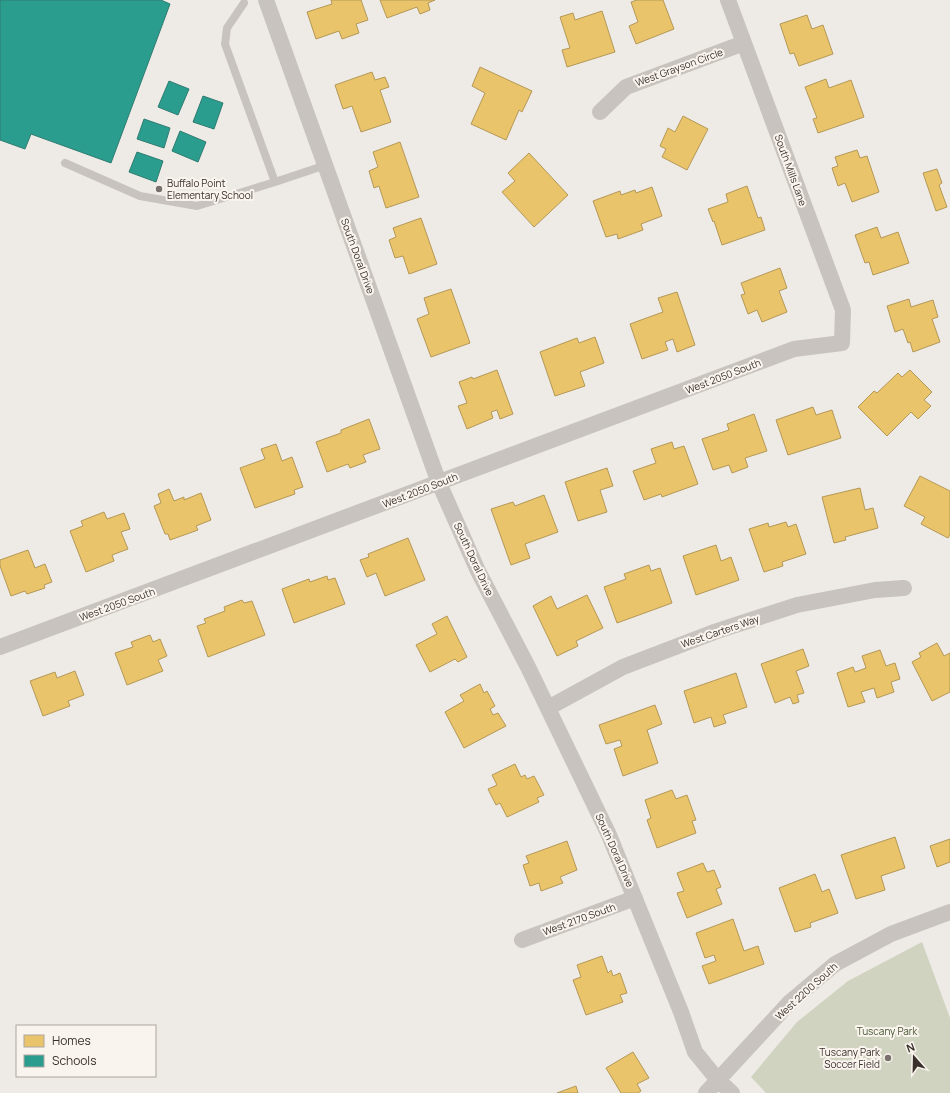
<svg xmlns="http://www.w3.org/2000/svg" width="950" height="1093" font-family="Manrope,sans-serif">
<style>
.green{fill:#cfd3c0}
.homes{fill:#e9c46a;stroke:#b49857}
.schools{fill:#2a9d8f;stroke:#2e7c71}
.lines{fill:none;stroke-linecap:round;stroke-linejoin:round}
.lane{stroke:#c8c3be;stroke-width:8}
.street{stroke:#c8c3be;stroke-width:16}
.poi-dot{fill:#78716d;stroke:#faf4ee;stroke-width:1.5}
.labels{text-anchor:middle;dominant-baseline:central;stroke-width:4;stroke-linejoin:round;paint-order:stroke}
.street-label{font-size:10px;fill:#39302c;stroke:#faf4ee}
.poi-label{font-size:10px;fill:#39302c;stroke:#faf4ee;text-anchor:start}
.park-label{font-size:10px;fill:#475631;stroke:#faf4ee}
</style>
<rect width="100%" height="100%" fill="#eeeae5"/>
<!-- green -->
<path class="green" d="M922 942 950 1018V1093H766L751 1077 797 1022 848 981Z"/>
<!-- homes -->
<path class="homes" d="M331 0H361L368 20 356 24 359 33 342 39 339 31 316 39 307 12 332 4Z
M380 0H435L428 3 430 10 420 14 417 7 387 18Z
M637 0H663L674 29 636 44 629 26 638 22 631 2Z
M602 11 615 52 567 67 562 50 570 48 560 17 573 13 575 20Z
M807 15 812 29 823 25 833 54 799 66 794 53 790 54 780 24Z
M480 67 532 91 522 112 519 110 506 140 471 124 485 93 472 86Z
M372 72 375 80 385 77 389 87 380 90 391 122 361 132 352 106 343 109 335 85Z
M826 79 829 88 851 80 864 117 818 133 813 119 817 118 805 87Z
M683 116 708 129 687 170 662 157 666 149 660 146 668 128 675 132Z
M400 142 419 197 386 208 379 186 374 188 369 171 378 167 373 152Z
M857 150 860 158 867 156 879 192 852 202 845 183 838 186 832 168 838 166 835 157Z
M529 153 568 195 534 227 502 192 515 181 508 173Z
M937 169 942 183 939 185 947 207 936 211 923 173Z
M747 186 758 218 761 217 765 230 722 245 714 221 713 222 708 209 728 202 726 194Z
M652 187 662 216 641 224 643 230 618 239 617 234 606 237 593 201 620 191 621 195 635 190 636 193Z
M421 218 437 264 409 274 403 256 395 258 389 240 396 237 393 228Z
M877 227 881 238 898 232 909 263 873 275 869 262 865 263 855 235Z
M780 268 787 288 779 291 787 312 762 322 757 310 748 314 741 295 745 294 741 283Z
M451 289 470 343 431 357 417 319 429 314 424 298Z
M677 292 695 345 677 352 673 339 665 342 668 350 642 359 630 324 663 312 658 298Z
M909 299 911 307 933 300 938 317 932 319 940 342 913 352 910 342 908 343 903 329 895 332 887 306Z
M595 337 604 363 580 372 585 386 555 396 540 352 577 338 579 343Z
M497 370 513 414 500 419 497 410 491 412 493 418 467 429 458 406 467 403 459 382 472 377 473 379Z
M910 370 932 392 924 400 931 406 918 419 911 412 887 436 858 407 874 391 877 393 898 373 902 377Z
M813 407 816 415 832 410 841 438 788 455 776 420Z
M754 414 767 451 745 458 748 467 732 473 729 465 713 470 702 439 729 430 727 424Z
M369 419 380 449 363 455 366 462 350 468 348 464 327 472 316 442 341 433V430Z
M672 442 674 449 684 446 698 484 662 497 661 494 644 500 633 471 656 463 651 449Z
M276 444 282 461 292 457 303 487 294 490 295 494 255 508 240 468 265 459 261 449Z
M607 468 613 486 600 490 607 512 578 521 565 482Z
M920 476 950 491V535L948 538 921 524 925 517 904 506Z
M860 488 865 510 873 508 878 528 845 537 846 540 834 543 822 497Z
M169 489 174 501 184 497V500L201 493 211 520 196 526 198 530 170 540 168 534H165L154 506 161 503 158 494Z
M544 495 558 532 525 544 530 558 511 565 491 509 513 502 515 506Z
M104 512 107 519 124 513 130 529 121 532 128 549 112 555 114 561 86 572 70 531 83 526 81 521Z
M786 522 788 527 796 524 806 554 782 562 783 566 764 572 749 529 768 523 769 527Z
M408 538 425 580 385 596 376 573 367 577 360 560 369 557 368 554Z
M716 545 721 561 731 557 739 580 696 595 683 556Z
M28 550 35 568 45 564 52 582 44 585 45 588 27 594 25 591 11 596 0 566V560Z
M649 565 651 571 660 568 672 603 617 623 604 587 626 579 624 574Z
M327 576 328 580 335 578 345 604 294 623 282 589 309 579 310 582Z
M587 595 603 628 576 641 578 646 557 656 533 606 551 596 557 609Z
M242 600 244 603 252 601 265 635 208 657 197 626 206 623 204 619 225 611 224 607Z
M447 616 467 657 458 662 455 659 430 672 416 645 437 634 432 624Z
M150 635 153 642 160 639 167 656 158 660 163 671 127 685 115 653 133 647 131 642Z
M937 643 944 656 950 653V692L932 701 912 662 921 657 919 653Z
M803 649 809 666 796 671 804 693 797 695 799 702 793 704 790 697 775 703 761 664Z
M880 650 886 666 895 663 900 679 891 682 894 692 877 698 874 688 861 692 865 702 848 707 837 673 853 667 855 672 866 668 862 656Z
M75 671 84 695 68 701 70 706 43 716 30 681 55 672 57 678Z
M736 673 747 707 723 715 726 723 714 727 711 717 694 723 684 691Z
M480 684 484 693 487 691 495 706 490 709 493 715 498 713 506 726 464 748 445 712 464 701 460 695Z
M655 705 662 724 647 730 658 763 623 776 614 749 622 746 620 740 606 744 599 725Z
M515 764 521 777 525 775 527 779 534 776 544 795 537 798 539 802 507 817 500 803 496 805 488 789 497 785 492 775Z
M672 790 676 799 687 795 696 820 692 821 696 833 657 848 647 820 651 818 645 800Z
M895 837 905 868 881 876 885 890 856 899 841 855Z
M950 839V862L937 867 930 846Z
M567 841 577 870 560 877 563 883 541 891 539 883 530 886 523 865 529 863 526 856Z
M703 863 707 872 714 870 721 887 716 889 722 904 687 918 677 893 684 891 677 873Z
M815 874 822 892 829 889 838 913 810 923 811 927 795 932 779 888Z
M733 919 744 951 758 946 764 964 709 984 702 966 716 961 714 955 705 958 696 933Z
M602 956 608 973 611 970 613 976 620 973 627 993 620 995 623 1002 586 1015 573 980 581 977 577 965Z
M633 1052 649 1078 637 1084 641 1091 638 1093H621L606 1068Z
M576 1086 578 1093H557Z"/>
<!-- schools -->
<path class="schools" d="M0 0H161L170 4 111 163 31 134 25 149 0 140Z
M169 81 189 89 178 115 158 107Z
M203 96 223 103 214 129 193 122Z
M144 119 170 128 164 148 137 139Z
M180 131 206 142 198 162 172 151Z
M137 152 163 161 156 182 129 172Z"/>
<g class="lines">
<!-- lane -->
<path class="lane" d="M244 3 227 28 225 44 275 182 326 165
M65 163 140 196 197 206 275 182"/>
<!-- street -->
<path class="street" d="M266 0 439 483 478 571 528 667 609 835 681 1012 695 1052 717 1079 732 1093
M600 112 626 87 744 43
M0 647 794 349 842 343 843 310 728 0
M548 708 623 667 717 631 797 605 875 590 904 588
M522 940 635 898
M706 1093 790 1002 835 964 891 934 950 912"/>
</g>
<!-- markers -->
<g class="poi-dot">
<circle cx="159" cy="189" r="4"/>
<circle cx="888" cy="1058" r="4"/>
</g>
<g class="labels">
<!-- street labels -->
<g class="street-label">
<text transform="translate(679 67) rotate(-20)">West Grayson Circle</text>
<text transform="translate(791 170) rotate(70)">South Mills Lane</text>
<text transform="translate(358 256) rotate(70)">South Doral Drive</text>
<text transform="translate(723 376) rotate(-21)">West 2050 South</text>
<text transform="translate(420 490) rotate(-21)">West 2050 South</text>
<text transform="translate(474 559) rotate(65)">South Doral Drive</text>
<text transform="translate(117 604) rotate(-20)">West 2050 South</text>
<text transform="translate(720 631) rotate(-19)">West Carters Way</text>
<text transform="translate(615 850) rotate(66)">South Doral Drive</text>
<text transform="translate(579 919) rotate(-20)">West 2170 South</text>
<text transform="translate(806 991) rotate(-42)">West 2200 South</text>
</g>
<!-- poi labels -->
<g class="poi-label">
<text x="167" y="183">Buffalo Point<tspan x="167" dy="12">Elementary School</tspan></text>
<text x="880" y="1052" text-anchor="end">Tuscany Park<tspan x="880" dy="12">Soccer Field</tspan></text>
</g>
<!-- park labels -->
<g class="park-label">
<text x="887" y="1031">Tuscany Park</text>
</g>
</g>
<!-- legend -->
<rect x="16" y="1025" width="140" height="52" fill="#faf4ee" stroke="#ada6a0"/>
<rect x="24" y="1035" width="20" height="12" fill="#e9c46a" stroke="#ada6a0"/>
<text x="52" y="1045" font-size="12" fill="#39302c">Homes</text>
<rect x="24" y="1055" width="20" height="12" fill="#2a9d8f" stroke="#ada6a0"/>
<text x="52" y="1065" font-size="12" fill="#39302c">Schools</text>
<!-- north arrow -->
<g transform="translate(914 1057) rotate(340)" stroke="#faf4ee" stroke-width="3" paint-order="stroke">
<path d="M0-3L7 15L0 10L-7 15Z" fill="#39302c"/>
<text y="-6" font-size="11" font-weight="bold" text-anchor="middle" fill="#39302c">N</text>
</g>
</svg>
